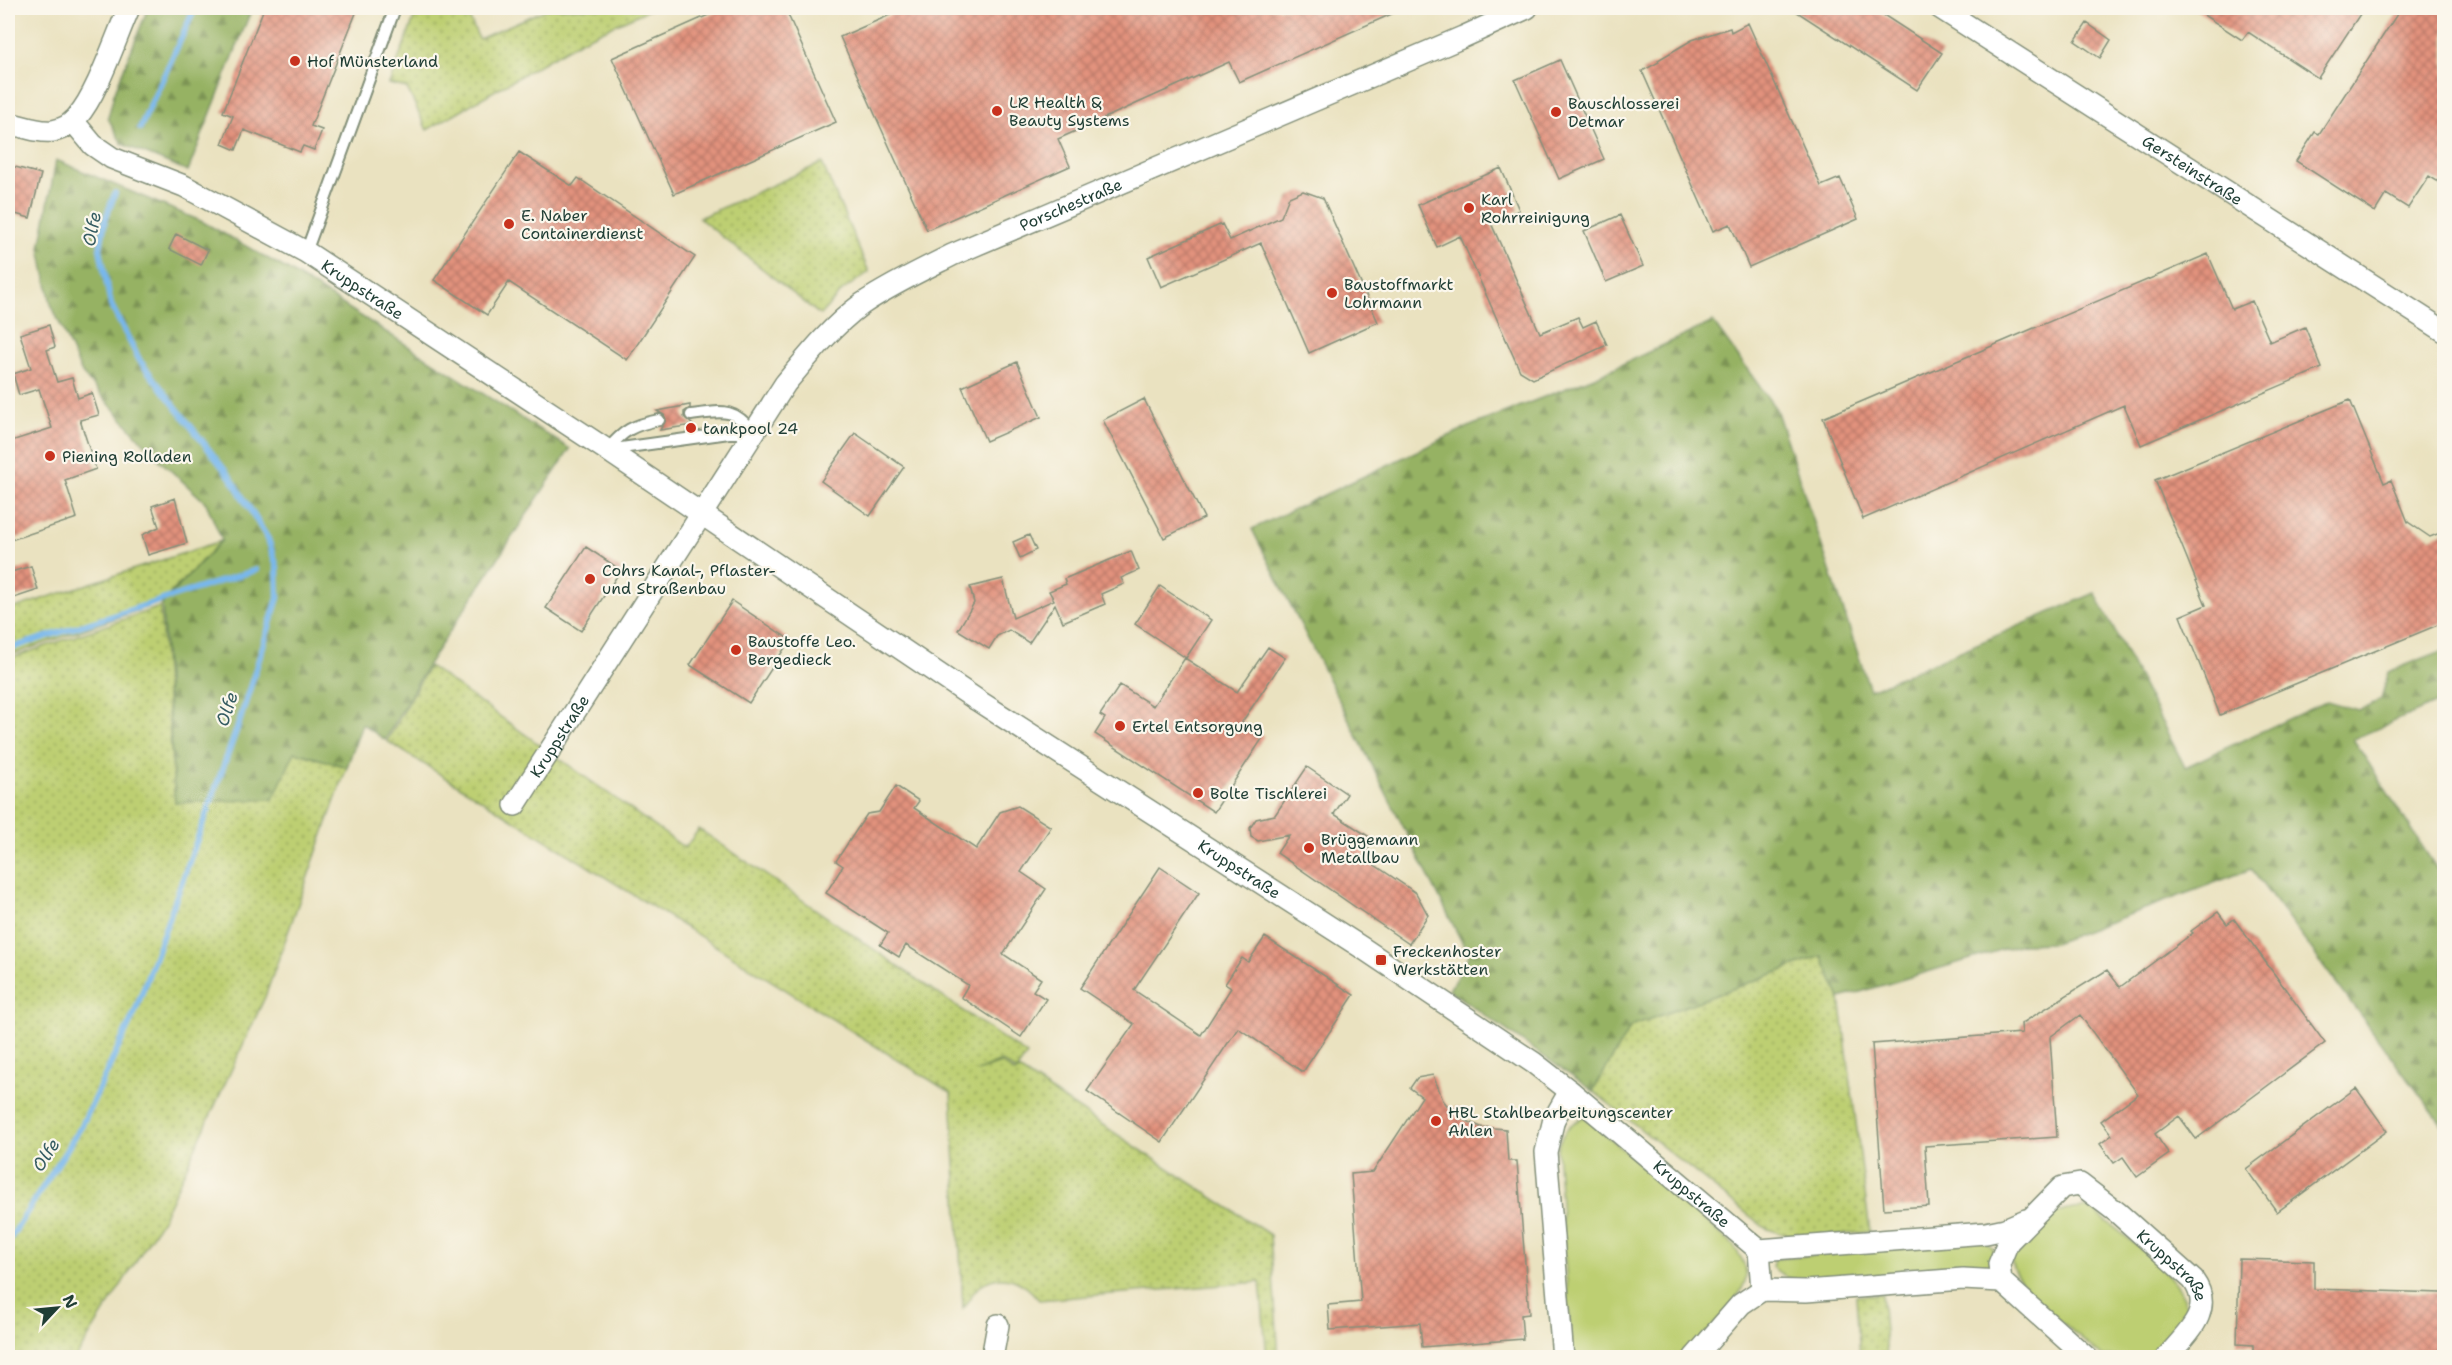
<svg xmlns="http://www.w3.org/2000/svg" width="2452" height="1365" font-family="'Shantell Sans',sans-serif">
<style>
.grass{fill:url(#grass-dots);stroke:#6e8653;stroke-width:1.5}
.forest{fill:url(#forest-firs);stroke:#5a784c;stroke-width:1.5}
.park{fill:#bdcf72;stroke:#6e8653;stroke-width:1.5}
.lines{fill:none;stroke-linecap:round;stroke-linejoin:round}
.stream{stroke:#78b7ec;stroke-width:6}
.building{fill:url(#building-cross-hatch)}
.service-casing{stroke:#84907a;stroke-width:14}
.minor-casing{stroke:#84907a;stroke-width:24}
.service{stroke:#fff;stroke-width:10}
.minor{stroke:#fff;stroke-width:21}
.poi-dot{fill:#c8321e;stroke:#fbf7ec;stroke-width:2}
.labels{text-anchor:middle;dominant-baseline:central;stroke-width:4.5;stroke-linejoin:round;paint-order:stroke}
.poi-label{font-size:16px;fill:#1f3d34;stroke:#fbf7ec;text-anchor:start}
.street-label{font-size:16px;fill:#1f3d34;stroke:#fbf7ec}
.water-label{font-size:18px;font-style:italic;fill:#355c62;stroke:#fbf7ec}
</style>
<defs>
<pattern id="grass-dots" width="8" height="8" patternUnits="userSpaceOnUse" patternTransform="scale(1.5)"><rect width="8" height="8" fill="#bdcf72"/><path d="M2 2h.1M6 6h.1" fill="none" stroke="#99a95e" stroke-width="1.8" stroke-linecap="round"/></pattern>
<pattern id="forest-firs" width="22" height="20" patternUnits="userSpaceOnUse" patternTransform="scale(1.5)"><rect width="22" height="20" fill="#96b264"/><path d="M5 1l3.5 6h-7zM16 11l3.5 6h-7z" fill="#7a9253"/></pattern>
<pattern id="building-cross-hatch" width="8" height="8" patternUnits="userSpaceOnUse" patternTransform="scale(1.5)"><rect width="8" height="8" fill="#e2927d"/><path d="M0 0l8 8M0 8l8-8" fill="none" stroke="#b77867"/></pattern>
</defs>
<rect width="100%" height="100%" fill="#fbf7ec"/>
<filter id="ink" filterUnits="userSpaceOnUse"><feTurbulence type="fractalNoise" baseFrequency=".0167" numOctaves="2"/><feDisplacementMap in="SourceGraphic" scale="12" xChannelSelector="R" yChannelSelector="G"/><feConvolveMatrix kernelMatrix="1 2 1 2 8 2 1 2 1" color-interpolation-filters="sRGB"/></filter>
<filter id="wash" filterUnits="userSpaceOnUse"><feTurbulence type="fractalNoise" baseFrequency=".008" numOctaves="4" result="noise"/><feDisplacementMap in="SourceGraphic" scale="24" xChannelSelector="R" yChannelSelector="G"/><feGaussianBlur stdDeviation="1.35" result="paint"/><feColorMatrix in="noise" values="0 0 0 0 0 0 0 0 0 0 0 0 0 0 0 0 0 1.4 0 .05"/><feComposite in="paint" operator="in"/></filter>
<g filter="url(#wash)">
<rect width="100%" height="100%" fill="#eae2c0"/>
<!-- grass -->
<path class="grass" d="M418 8H465L479 39 549 8H652L582 40 427 130 407 88 389 84Z
M822 163 869 272 842 291 820 315 699 218Z
M221 541 162 602 8 656V610Z
M160 607 175 802 295 752 347 767 265 997 163 1218 76 1357H8V659Z
M429 666 685 848 699 829 1027 1055 1016 1071 1001 1061 977 1071 1001 1063 1015 1073 1019 1070 1270 1235 1279 1357H1267L1260 1282 1039 1300C1024 1281 1003 1270 981 1285 974 1290 968 1301 963 1308L951 1093 387 741Z
M1822 956 1840 998 1870 1232 1795 1238 1765 1228 1593 1091 1631 1026Z
M1882 1294 1887 1357H1860L1856 1296Z"/>
<!-- forest -->
<path class="forest" d="M148 8H252L188 171 122 144 108 118 114 94Z
M56 160 203 222 290 271 570 449 429 663 385 740 362 724 347 767 295 752 273 799 175 803 162 604 222 540 206 503 155 456 82 373 51 304 40 248Z
M1713 322 1776 409 1870 690 2095 593 2185 767 2327 701 2358 710 2381 700 2388 672 2444 650V700L2353 739 2444 880V1127L2251 869 2054 943 2021 944 1840 998 1822 956 1631 1026 1593 1091 1449 990 1469 956 1252 529 1468 427 1597 376Z"/>
<!-- park -->
<path class="park" d="M1585 1117 1733 1245C1739 1255 1746 1263 1746 1275 1746 1297 1699 1340 1684 1357H1572L1557 1148C1563 1132 1569 1123 1585 1117Z
M2085 1208 2095 1212C2118 1231 2190 1281 2187 1313 2186 1329 2164 1346 2154 1357H2103C2081 1338 2017 1290 2012 1264 2011 1259 2013 1254 2013 1250 2039 1225 2047 1209 2085 1208Z
M1983 1239 1994 1250 1991 1268 1807 1282 1787 1278 1772 1267 1774 1259Z"/>
<g class="lines">
<!-- stream -->
<path class="stream" d="M140 128 195 8
M8 649 256 570
M8 1242 81 1127 135 1012 239 723 278 598 277 567 268 539 231 478 140 361 111 305 100 249 105 220 115 193"/>
</g>
<g id="blocks">
<!-- building -->
<path class="building" d="M264 8H358L311 126 322 130 314 150 303 146 300 152 244 130 236 150 222 144 233 116 223 112Z
M724 8H785L836 122 674 194 612 58Z
M906 8H1405L1239 82 1229 62 1058 139 1070 166 927 230 840 37Z
M1791 8H1873L1942 53 1917 90Z
M2193 8H2364L2318 78 2248 32 2242 40Z
M2401 8H2445V186L2429 176 2408 208 2386 194 2375 212 2296 161 2315 132 2319 134Z
M1748 23 1821 186 1840 178 1858 219 1749 267 1730 224 1713 231 1642 71 1659 62 1658 60 1692 40 1730 28 1731 32Z
M2087 23 2111 40 2100 58 2075 41Z
M1560 60 1604 159 1559 179 1515 80Z
M519 152 572 186 578 178 695 257 627 360 509 282 487 315 434 280Z
M8 165 41 174 30 218 8 212Z
M1501 168 1519 210 1491 223 1540 333 1578 317 1583 327 1596 321 1607 345 1533 379 1520 371 1460 236 1437 247 1418 205Z
M1303 191 1323 198 1378 322 1309 353 1261 243 1161 287 1148 257 1222 224 1230 240 1281 217 1289 197Z
M1620 215 1643 266 1606 282 1584 231Z
M176 234 208 250 201 265 169 249Z
M2208 254 2232 309 2252 301 2270 342 2305 327 2322 368 2141 445 2124 405 1863 519 1823 418Z
M49 325 55 347 47 350 57 382 72 378 78 398 92 393 99 415 80 420 96 469 65 480 77 518 8 541V442L52 428 39 389 19 395 13 374 31 368 20 334Z
M1017 362 1041 417 986 441 962 387Z
M1144 399 1204 518 1164 538 1103 420Z
M2350 400 2384 483 2391 480 2408 522 2430 537 2445 531V622L2220 715 2180 616 2206 605 2155 480Z
M690 405V408L684 412V417L693 425 660 430 666 419 664 415 657 411Z
M855 433 904 467 870 516 821 481Z
M175 498 187 543 148 555 142 535 159 527 152 506Z
M1029 535 1036 550 1020 558 1013 542Z
M586 547 621 570 581 631 546 608Z
M1131 551 1139 570 1121 578 1124 584 1101 594 1105 604 1063 622 1055 604 1029 643 1009 630 997 636 989 649 958 630 974 603 970 587 1003 579 1013 618 1054 600 1049 591 1066 584 1064 579Z
M31 566 38 590 8 600V573Z
M1160 586 1211 620 1186 658 1135 624Z
M732 601 790 640 749 703 690 665Z
M1268 647 1285 658 1242 722 1264 736 1214 812 1095 734 1105 718 1100 715 1120 685 1153 706 1185 658 1237 692Z
M1307 767 1347 794 1334 814 1374 840 1363 857 1416 893 1428 915 1409 944 1277 853 1289 835 1258 841 1251 837 1250 828 1256 819 1275 815Z
M896 786 919 801 914 808 976 849 1000 812 1018 806 1051 827 1021 872 1046 889 1003 954 1041 979 1033 991 1046 999 1021 1037 961 997 968 985 906 945 899 957 880 945 888 933 826 893 843 866 836 861 867 814 879 812Z
M1160 867 1199 893 1134 990 1201 1035 1231 988 1225 984 1242 958 1248 962 1265 937 1354 995 1303 1072 1238 1028 1162 1142 1087 1091 1134 1024 1080 988Z
M2218 912 2227 924 2234 919 2325 1043 2196 1139 2179 1116 2155 1134 2169 1154 2137 1177 2123 1157 2114 1163 2100 1144 2112 1135 2101 1121 2138 1094 2080 1015 2050 1037 2057 1137 1925 1146 1929 1206 1884 1209 1872 1044 2022 1033 2021 1024 2107 970 2120 987 2193 933 2191 931Z
M1433 1075 1443 1100 1450 1109 1459 1107 1462 1119 1481 1127 1506 1129 1508 1161H1517L1529 1314 1521 1315 1523 1339 1422 1347 1420 1323 1330 1330 1328 1305 1361 1302 1351 1174 1373 1172 1422 1097 1410 1088 1417 1078Z
M2356 1088 2387 1131 2277 1212 2246 1169Z
M2239 1259 2314 1261V1289L2442 1293 2440 1358H2253V1345L2237 1344Z"/>
</g>
</g>
<g filter="url(#ink)">
<use href="#blocks" fill-opacity="0" stroke="#84907a" stroke-width="1.5"/>
<g class="lines">
<!-- service casing -->
<g class="service-casing">
<path id="service" d="M306 252 395 8
M659 420C633 425 624 430 607 450L729 433H754C734 407 722 411 691 415"/>
</g>
<!-- minor casing -->
<g class="minor-casing">
<g id="minor">
<path id="s1" d="M1940 8 2444 331"/>
<path id="s2" d="M73 121 93 145 112 158 184 186 306 252 607 450 977 700 1364 949 1534 1063 1570 1091 1759 1250 1762 1290"/>
<path d="M8 123C22 126 39 133 53 131 62 129 72 124 77 117 97 95 116 37 129 8"/>
<path id="s3" d="M515 805 785 384C808 356 832 326 862 304 890 285 922 270 952 255L1463 37 1527 8"/>
<path d="M1759 1250 1986 1233 2005 1229 2026 1220"/>
<path id="s4" d="M2001 1281 1999 1264 2008 1242 2062 1187 2080 1184 2118 1213 2193 1280C2216 1311 2186 1334 2166 1358"/>
<path d="M992 1358 998 1325"/>
<path d="M1563 1358 1546 1152 1554 1119 1570 1091"/>
<path d="M1694 1358 1741 1304 1762 1290 1806 1291 1963 1279 2001 1281 2087 1358"/>
</g>
</g>
<!-- service -->
<use href="#service" class="service"/>
<!-- minor -->
<use href="#minor" class="minor"/>
</g>
</g>
<!-- markers -->
<g class="poi-dot">
<circle cx="295" cy="61" r="6"/>
<circle cx="997" cy="111" r="6"/>
<circle cx="1556" cy="112" r="6"/>
<circle cx="1469" cy="208" r="6"/>
<circle cx="509" cy="224" r="6"/>
<circle cx="1332" cy="293" r="6"/>
<circle cx="691" cy="428" r="6"/>
<circle cx="50" cy="456" r="6"/>
<circle cx="590" cy="579" r="6"/>
<circle cx="736" cy="650" r="6"/>
<circle cx="1120" cy="726" r="6"/>
<circle cx="1198" cy="793" r="6"/>
<circle cx="1309" cy="848" r="6"/>
<rect x="1375" y="954" width="12" height="12" rx="3"/>
<circle cx="1436" cy="1121" r="6"/>
</g>
<g class="labels">
<!-- poi labels -->
<g class="poi-label">
<text x="307" y="61">Hof Münsterland</text>
<text x="1009" y="102">LR Health &amp;<tspan x="1009" dy="18">Beauty Systems</tspan></text>
<text x="1568" y="103">Bauschlosserei<tspan x="1568" dy="18">Detmar</tspan></text>
<text x="1481" y="199">Karl<tspan x="1481" dy="18">Rohrreinigung</tspan></text>
<text x="521" y="215">E. Naber<tspan x="521" dy="18">Containerdienst</tspan></text>
<text x="1344" y="284">Baustoffmarkt<tspan x="1344" dy="18">Lohrmann</tspan></text>
<text x="703" y="428">tankpool 24</text>
<text x="62" y="456">Piening Rolladen</text>
<text x="602" y="570">Cohrs Kanal-, Pflaster-<tspan x="602" dy="18">und Straßenbau</tspan></text>
<text x="748" y="641">Baustoffe Leo.<tspan x="748" dy="18">Bergedieck</tspan></text>
<text x="1132" y="726">Ertel Entsorgung</text>
<text x="1210" y="793">Bolte Tischlerei</text>
<text x="1321" y="839">Brüggemann<tspan x="1321" dy="18">Metallbau</tspan></text>
<text x="1393" y="951">Freckenhoster<tspan x="1393" dy="18">Werkstätten</tspan></text>
<text x="1448" y="1112">HBL Stahlbearbeitungscenter<tspan x="1448" dy="18">Ahlen</tspan></text>
</g>
<!-- street labels -->
<g class="street-label">
<text stroke="none"><textPath href="#s1" startOffset="300">Gersteinstraße</textPath></text>
<text stroke="none"><textPath href="#s3" startOffset="843">Porschestraße</textPath></text>
<text stroke="none"><textPath href="#s2" startOffset="338">Kruppstraße</textPath></text>
<text stroke="none"><textPath href="#s3" startOffset="82">Kruppstraße</textPath></text>
<text stroke="none"><textPath href="#s2" startOffset="1389">Kruppstraße</textPath></text>
<text stroke="none"><textPath href="#s2" startOffset="1947">Kruppstraße</textPath></text>
<text stroke="none"><textPath href="#s4" startOffset="260">Kruppstraße</textPath></text>
</g>
<!-- water labels -->
<g class="water-label">
<text transform="translate(92 229) rotate(-79)">Olfe</text>
<text transform="translate(227 709) rotate(-72)">Olfe</text>
<text transform="translate(46 1155) rotate(-57)">Olfe</text>
</g>
</g>
<!-- margin -->
<rect width="2452" height="1365" fill="none" stroke="#fbf7ec" stroke-width="30"/>
<!-- north arrow -->
<g transform="translate(57 1308) rotate(64)" stroke="#fbf7ec" stroke-width="4.5" paint-order="stroke">
<path d="M0-4.5L10 22L0 15L-10 22Z" fill="#1f3d34"/>
<text y="-9" font-size="16" font-weight="bold" text-anchor="middle" fill="#1f3d34">N</text>
</g>
</svg>
